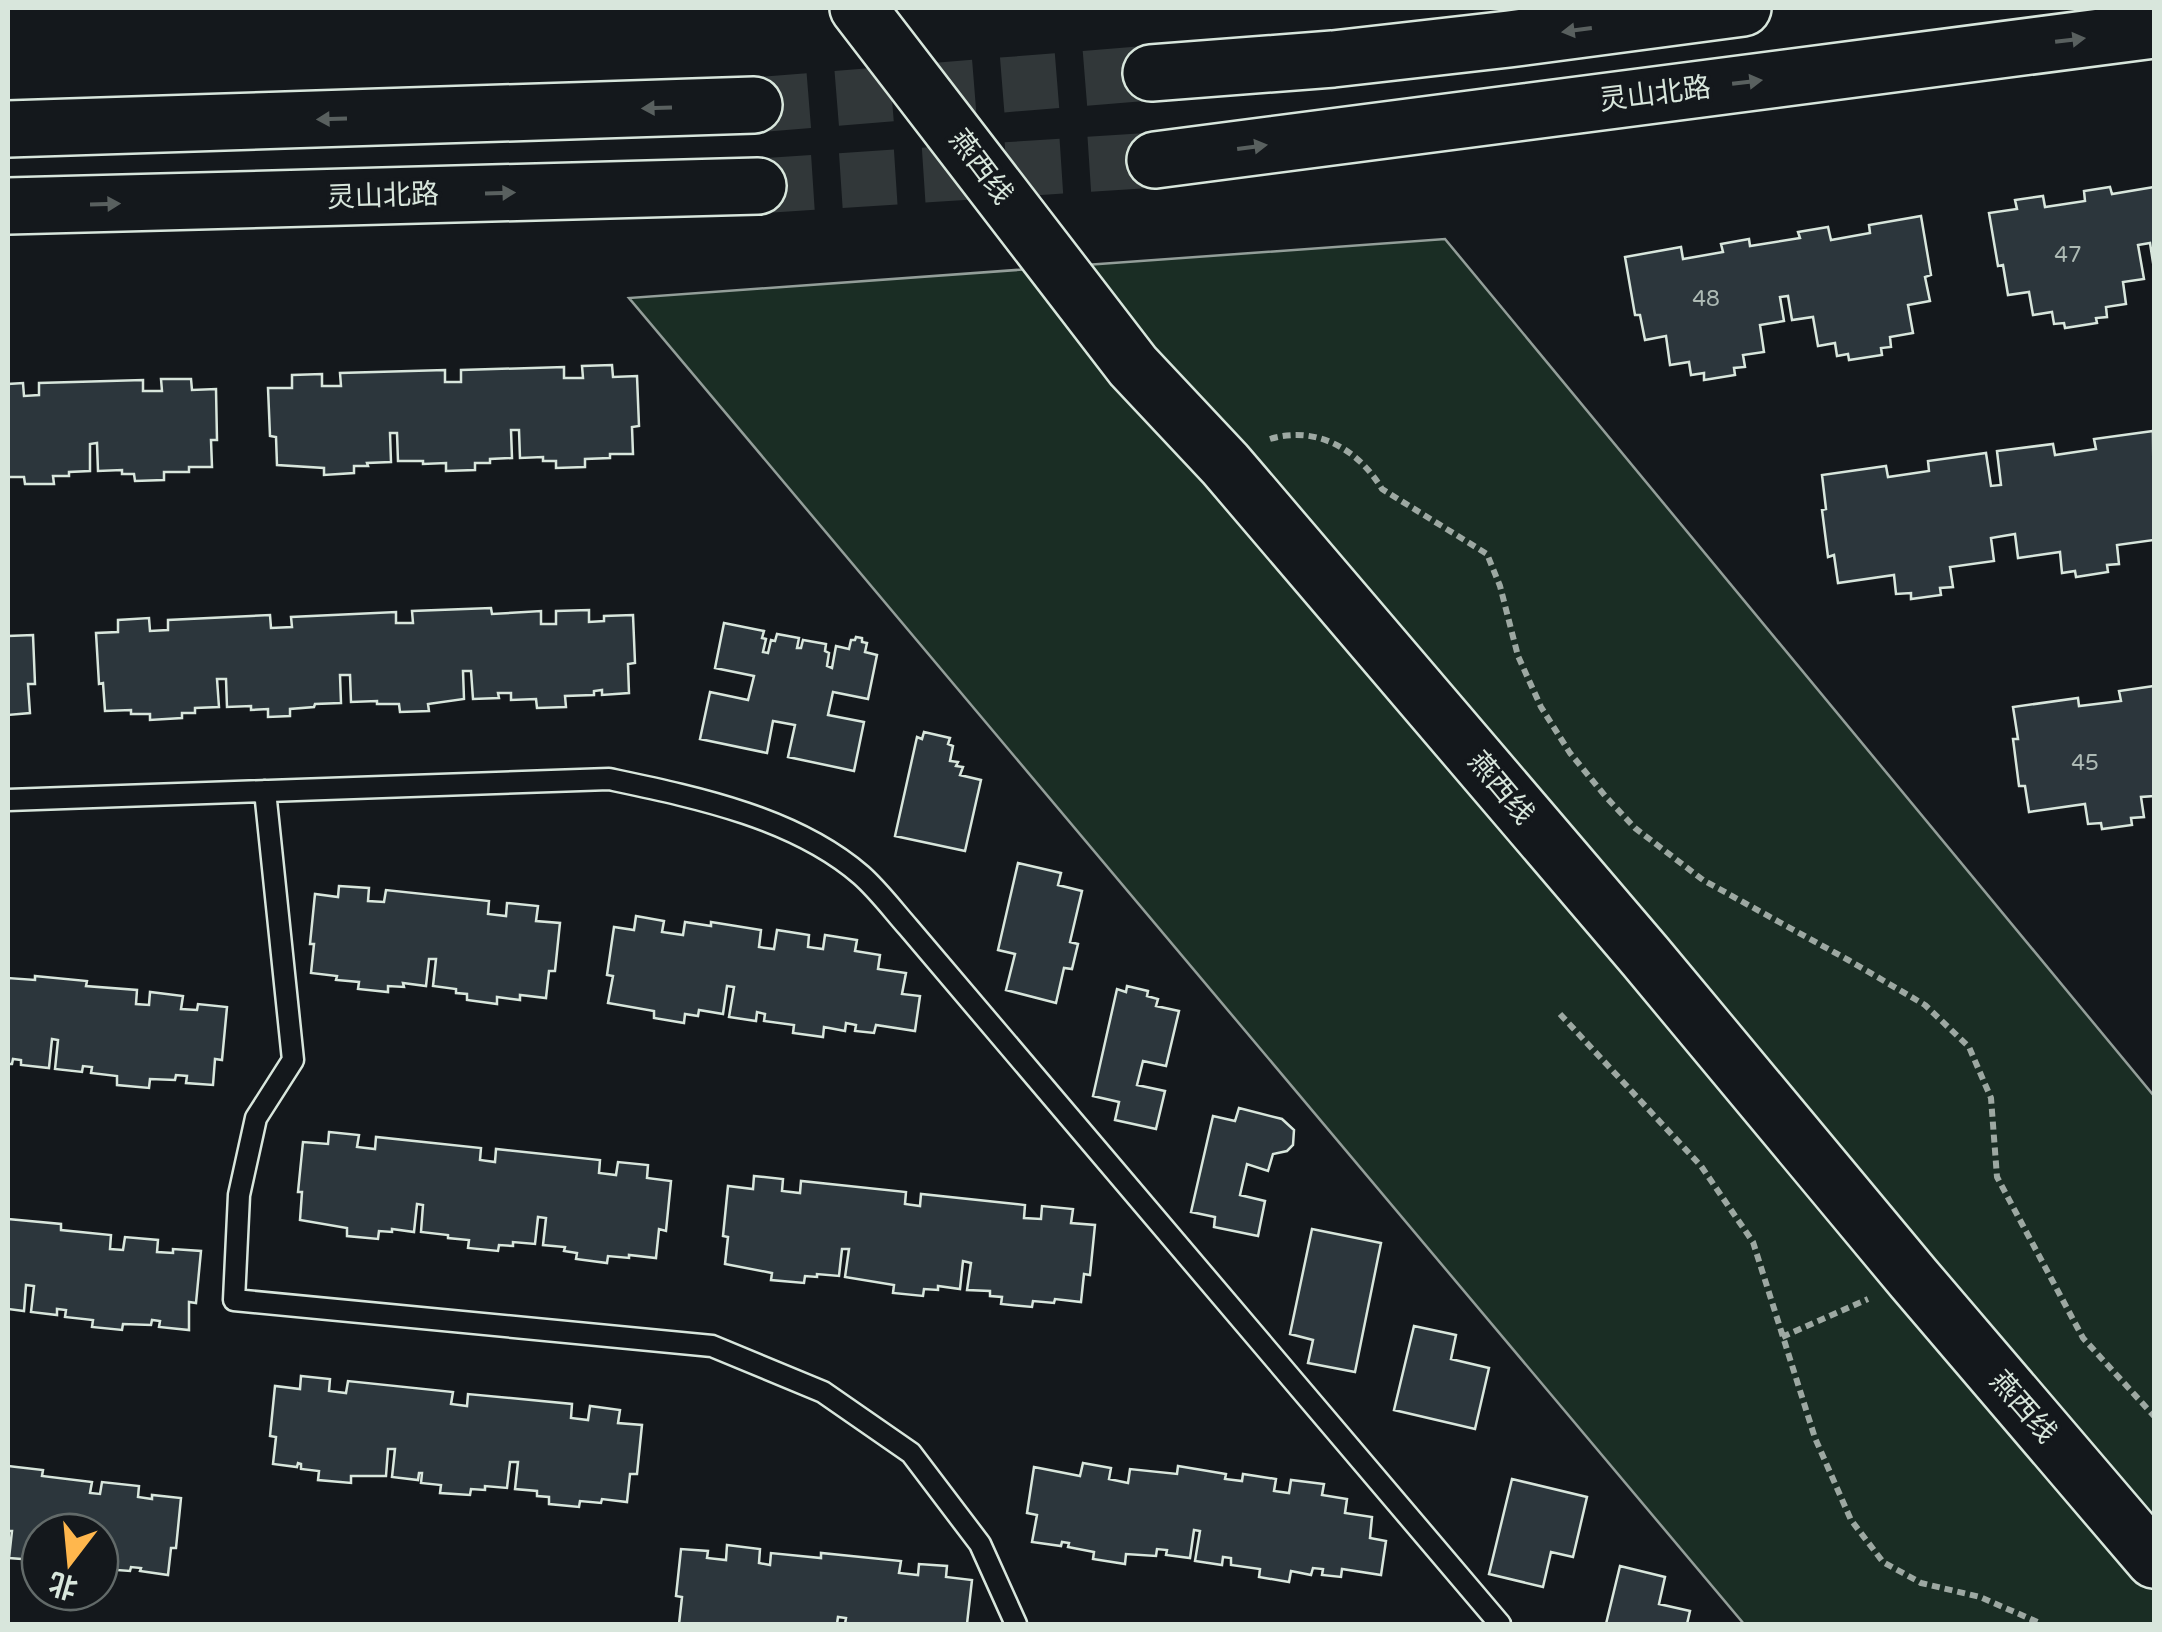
<svg xmlns="http://www.w3.org/2000/svg" width="2162" height="1632" font-family="'Varela Round','Noto Sans SC',sans-serif">
<style>
.green{fill:#1a2d24;stroke:#939e99;stroke-width:2.5}
.building{fill:#2c363c;stroke:#d8e6dc;stroke-width:2.5}
.lines{fill:none;stroke-linecap:round;stroke-linejoin:round}
.secondary-tunnel{stroke:#313739;stroke-width:55;stroke-dasharray:55 28;stroke-linecap:butt}
.lane-casing{stroke:#d8e6dc;stroke-width:25}
.secondary-casing{stroke:#d8e6dc;stroke-width:60}
.path{stroke:#9da8a2;stroke-width:6;stroke-dasharray:8 5;stroke-linecap:butt}
.lane{stroke:#14181c;stroke-width:20}
.secondary{stroke:#14181c;stroke-width:55}
.oneway{fill:#59605f}
.labels{text-anchor:middle;dominant-baseline:central;stroke-width:8;stroke-linejoin:round;paint-order:stroke}
.number-label{font-size:22px;fill:#adbab4}
.street-label{font-size:28px;fill:#d8e6dc;stroke:#14181c}
</style>
<rect width="100%" height="100%" fill="#14181c"/>
<!-- green -->
<path class="green" d="M1445 239 2154 1096V1624H1744L629 298Z"/>
<!-- building -->
<path class="building" d="M2110 187 2112 194 2154 187V269L2150 243 2138 245 2144 279 2123 282 2126 304 2106 307 2107 317 2096 318 2097 323 2065 328 2064 323 2054 324 2052 312 2033 315 2029 292 2008 295 2003 265 1998 266 1989 213 2017 209 2015 200 2043 196 2045 207 2085 201 2084 191Z
M1921 216 1931 275 1925 277 1930 301 1908 305 1913 333 1890 337 1891 347 1881 348 1882 355 1849 360 1848 354 1837 356 1835 343 1818 346 1813 317 1792 320 1788 296 1780 297 1784 321 1760 325 1764 352 1743 355 1745 367 1734 368 1735 375 1704 380V373L1691 375 1689 362 1670 365 1666 336 1645 340 1640 315H1635L1625 257 1681 247 1683 259 1723 252 1721 244 1749 239 1750 246 1800 238 1798 232 1828 227 1831 240 1870 233 1869 225Z
M612 365 613 377 637 376 639 426 632 427 633 454H610V458L585 459V467L556 468V461H543V457L520 458 519 430H511L512 458 490 459V463H475V470L446 471V463L423 464V461H398L397 433H390L391 462 367 463 368 466H354V473L324 475V468L277 465 276 437 270 436 268 388H292V375L322 374V386H341L340 373 445 370V382H461V370L564 367V378H583L582 366Z
M161 379H191L192 390 216 389 217 440H211L212 467H189V472H164V480L135 481 134 474H122V470L98 471 97 443 90 444V471L69 472V476H53L54 484H25L24 477H8V384L23 383 24 396 39 395V383L143 380V391H162Z
M2153 431 2154 540 2117 545 2119 564 2107 565 2108 572 2076 577 2075 571 2062 573 2060 552 2018 558 2015 534 1991 538 1994 561 1950 567 1953 587 1940 588 1941 595 1911 599V593L1896 594 1894 575 1838 583 1834 555 1828 557 1822 510 1826 509 1822 475 1886 466 1888 477 1929 471 1928 461 1986 453 1991 486 2001 485 1997 451 2053 444 2055 455 2096 449 2094 439Z
M491 608 492 614 541 611V624H556V611L589 610V622L604 621V616L633 615 635 663 628 664 629 693 602 695V690L594 691V695L565 696 566 707 537 708 536 699 511 700V693H498L499 698 473 699 471 671H463L464 699 428 704 429 711 400 712 399 704H377V701L351 702 350 675H340L341 703 315 704 314 707 290 709V716L268 717V709L251 710V706L227 707 226 679H217L219 707 195 708V713H182V718L150 720V714H131V710L105 711 103 683 99 684 96 633 118 632V620L149 618 150 631 168 630V620L270 615 271 628 292 627 291 617 396 612V623H413L412 611Z
M724 623 764 631 762 638 766 639 763 652 768 653 771 640 775 641 777 634 799 638 797 648H801L803 640 826 644 825 651 829 653 827 666 832 668 836 646 849 649 851 640H855L856 637 862 638V642L867 643 865 652 877 655 868 699 833 692 828 715 864 722 854 771 788 757 795 725 773 721 767 753 700 739 710 692 748 700 754 676 715 668Z
M33 635 35 684H28L30 713 8 715V636Z
M2154 686V796L2141 797 2144 817 2131 818 2132 825 2102 829 2101 823 2088 824 2085 804 2029 812 2025 786H2019L2013 739H2018L2013 707 2078 698 2079 706 2121 701 2119 691Z
M924 732 950 738 948 744 953 746 950 761 958 762 956 766 963 767 960 775 981 780 965 851 895 836 917 737 922 739Z
M1018 863 1061 873 1058 885 1082 891 1070 942 1078 944 1072 969 1064 968 1056 1003 1006 990 1015 954 998 950Z
M339 886 369 888 368 901 384 902 386 890 489 901 488 914 506 916 507 903 538 906 536 921 560 923 555 971H549L546 998 520 995V1000L497 997V1004L467 1000V994L456 993V989L433 986 436 959H429L426 986 403 983 404 987 388 986V992L358 989 359 982 336 980 337 976 311 973 314 944H310L315 894 338 897Z
M636 916 664 921 662 932 683 935 685 922 711 926V922L761 930 759 947 774 949 777 930 809 935 808 947 823 949 825 935 857 940 855 951 880 955 878 969 906 973 902 994 920 996 915 1031 876 1025 874 1033 855 1031 856 1025 846 1023 845 1031 824 1027 823 1037 793 1033 794 1025 764 1021 765 1014 757 1012 756 1021 729 1017 734 987 727 986 723 1014 699 1010 698 1016 685 1014 684 1023 654 1018V1011L608 1003 613 976 607 975 614 927 634 930Z
M35 976 87 981 86 986 137 990 136 1004 149 1005 150 992 183 996 181 1009 197 1010 198 1004 227 1007 222 1060 215 1059 213 1085 186 1083 187 1076 176 1075 175 1080 150 1079 149 1088 117 1085V1076L91 1073 92 1067 83 1066 82 1072 55 1069 58 1040 52 1039 49 1068 21 1065V1060L13 1059 12 1064H8V978L35 980Z
M1127 986 1148 991 1147 996 1158 999 1156 1006 1179 1011 1166 1066 1143 1061 1137 1085 1165 1091 1156 1129 1115 1120 1119 1102 1093 1096 1117 989 1126 992Z
M1239 1108 1282 1119 1294 1130 1293 1145 1287 1151 1273 1154 1268 1171 1247 1164 1240 1195 1265 1201 1258 1236 1214 1227 1215 1217 1191 1212 1213 1116 1235 1121Z
M329 1132 359 1135 357 1147 375 1149 376 1137 481 1148 480 1160 495 1162 496 1149 600 1160 599 1173 616 1175 618 1162 648 1165 647 1178 671 1181 666 1231 659 1229 656 1258 629 1255V1258L608 1256 607 1263 576 1259 577 1253 564 1251 565 1247 543 1245 546 1218 538 1217 535 1244 513 1242V1246L499 1245 498 1251 468 1248 469 1240 448 1238V1235L421 1232 423 1205 417 1204 414 1232 392 1229V1232L379 1231 378 1239 347 1236V1228L300 1220 302 1192H298L303 1142 328 1144Z
M754 1176 783 1179 782 1191 800 1193 801 1181 906 1192 905 1204 920 1206 921 1194 1025 1205 1024 1218 1041 1219 1042 1206 1073 1209 1071 1223 1095 1225 1090 1275 1084 1274 1081 1302 1055 1299 1054 1303 1033 1301 1032 1307 1001 1304 1002 1297 990 1296V1291L967 1290 971 1263 963 1261 960 1289 938 1286V1290L924 1289 923 1296 893 1293 894 1285 845 1277 849 1249H842L839 1276 817 1274V1277L805 1276 804 1283 771 1280 772 1273 725 1264 728 1237 723 1236 728 1186 753 1189Z
M8 1219 61 1224V1230L111 1235 110 1249 123 1250 125 1237 158 1240 157 1252 173 1253V1249L201 1251 196 1303 189 1302V1330L159 1327 160 1321 152 1320 151 1325 123 1324 122 1330 92 1327 93 1320 65 1317 66 1310 57 1309V1315L31 1312 34 1286 26 1285 24 1311 8 1309Z
M1312 1229 1381 1243 1355 1372 1308 1363 1313 1340 1290 1334Z
M1414 1326 1456 1335 1451 1359 1489 1368 1475 1429 1394 1410Z
M301 1376 330 1379 329 1391 346 1393 348 1381 453 1392 451 1404 467 1406 468 1394 572 1404 571 1418 588 1420 590 1406 620 1410 618 1423 642 1425 637 1474H630L627 1502 602 1499 601 1503 580 1501 579 1507 549 1504V1497L537 1496V1491L515 1489 518 1462H510L507 1488 485 1486V1490L471 1489 470 1495 440 1493 441 1485 421 1483 422 1473H419L418 1480 392 1477 395 1449H388L386 1476H351V1483L318 1480 319 1471 301 1469V1464L298 1463 297 1467 273 1464 276 1437 270 1436 275 1386 300 1389Z
M1083 1463 1111 1468 1109 1479 1128 1483 1130 1469 1177 1474 1178 1466 1226 1474 1225 1479 1242 1481 1243 1474 1276 1479 1274 1491 1289 1493 1291 1480 1324 1484 1322 1495 1347 1499 1345 1513 1372 1517 1370 1538 1386 1541 1381 1575 1342 1569 1341 1577 1322 1575 1323 1569 1313 1568 1311 1575 1291 1571 1289 1582 1259 1577 1260 1569 1231 1565V1558L1223 1557 1222 1565 1195 1561 1200 1531 1194 1530 1190 1558 1166 1555 1167 1550 1157 1549 1156 1556 1126 1554 1125 1564 1093 1559 1094 1552 1068 1547 1069 1543 1062 1542 1061 1546 1032 1542 1037 1515 1027 1513 1034 1467 1080 1476Z
M8 1466 43 1470 42 1476 92 1482 90 1493 100 1494 102 1482 139 1486 138 1497 152 1499V1495L181 1498 176 1548H171L168 1575 140 1571 141 1568 131 1567 130 1571 104 1569 103 1580H100V1532H40V1557H35V1560L9 1558 12 1531H8Z
M1512 1479 1587 1497 1573 1557 1551 1552 1543 1587 1489 1574Z
M727 1545 760 1549 759 1563 770 1565 771 1553 821 1558V1553L901 1561 899 1573 918 1575 919 1564 947 1566 946 1577 972 1580 967 1624H845L846 1618 838 1617 837 1624H679L682 1597 676 1596 681 1549 708 1551 707 1558 726 1560Z
M1620 1566 1665 1577 1659 1604 1690 1611 1687 1624H1606Z"/>
<g class="lines">
<!-- secondary-tunnel -->
<path class="secondary-tunnel" d="M754 105 1151 73
M758 186 1155 160"/>
<!-- lane casing -->
<g class="lane-casing">
<path id="lane" d="M265 791 293 1060 256 1118 239 1195 234 1300 712 1346 823 1392 911 1453 980 1544 1016 1624
M8 800 609 779C694 797 794 817 861 875 878 890 893 910 908 927L1500 1624"/>
</g>
<!-- secondary casing -->
<g class="secondary-casing">
<path id="secondary" d="M858 8 1133 366 1225 464 1645 956 1914 1279 2154 1560
M1151 73 1333 59 1509 39 1743 8
M8 129 754 105
M1155 160 2154 30
M8 206 758 186"/>
</g>
<!-- path -->
<path class="path" d="M1270 439C1316 425 1358 449 1382 489L1487 554 1500 586 1518 656 1541 707 1570 753 1606 797 1635 828 1703 880 1850 961 1925 1005 1969 1047 1991 1098 1997 1177 2083 1338 2154 1416
M1560 1014 1701 1166 1753 1242 1815 1438 1851 1520 1883 1562 1921 1583 1980 1597 2042 1624
M1782 1337 1868 1299"/>
<!-- lane -->
<use href="#lane" class="lane"/>
<!-- secondary -->
<use href="#secondary" class="secondary"/>
</g>
<!-- one-way arrows -->
<defs><path id="oneway-solid" d="M-6-.8H1V-3.2L6.5 0L1 3.2V.8H-6Z" transform="scale(2.5)"/></defs>
<g class="oneway">
<use href="#oneway-solid" transform="translate(1577 30) rotate(172)"/>
<use href="#oneway-solid" transform="translate(2070 40) rotate(-7)"/>
<use href="#oneway-solid" transform="translate(1747 82) rotate(-7)"/>
<use href="#oneway-solid" transform="translate(657 108) rotate(178)"/>
<use href="#oneway-solid" transform="translate(332 119) rotate(178)"/>
<use href="#oneway-solid" transform="translate(1252 147) rotate(-8)"/>
<use href="#oneway-solid" transform="translate(500 193) rotate(-2)"/>
<use href="#oneway-solid" transform="translate(105 204) rotate(-2)"/>
</g>
<g class="labels">
<!-- number labels -->
<g class="number-label">
<text x="2068" y="255">47</text>
<text x="1706" y="299">48</text>
<text x="2085" y="763">45</text>
</g>
<!-- street labels -->
<g class="street-label">
<text transform="translate(1655 94) rotate(-7)">灵山北路</text>
<text transform="translate(981 167) rotate(53)">燕西线</text>
<text transform="translate(383 196) rotate(-2)">灵山北路</text>
<text transform="translate(1501 788) rotate(50)">燕西线</text>
<text transform="translate(2023 1407) rotate(49)">燕西线</text>
</g>
</g>
<!-- border -->
<rect width="2162" height="1632" fill="none" stroke="#d8e6dc" stroke-width="20"/>
<!-- north arrow -->
<g transform="translate(70 1562) rotate(196)"><circle r="48" fill="#14181c" stroke="#626a69" stroke-width="2.5"/>
<path d="M0-8L18 38L0 25L-18 38Z" fill="#ffb74d"/>
<text y="-15" font-size="28" font-weight="bold" text-anchor="middle" fill="#d8e6dc">北</text>
</g>
</svg>
